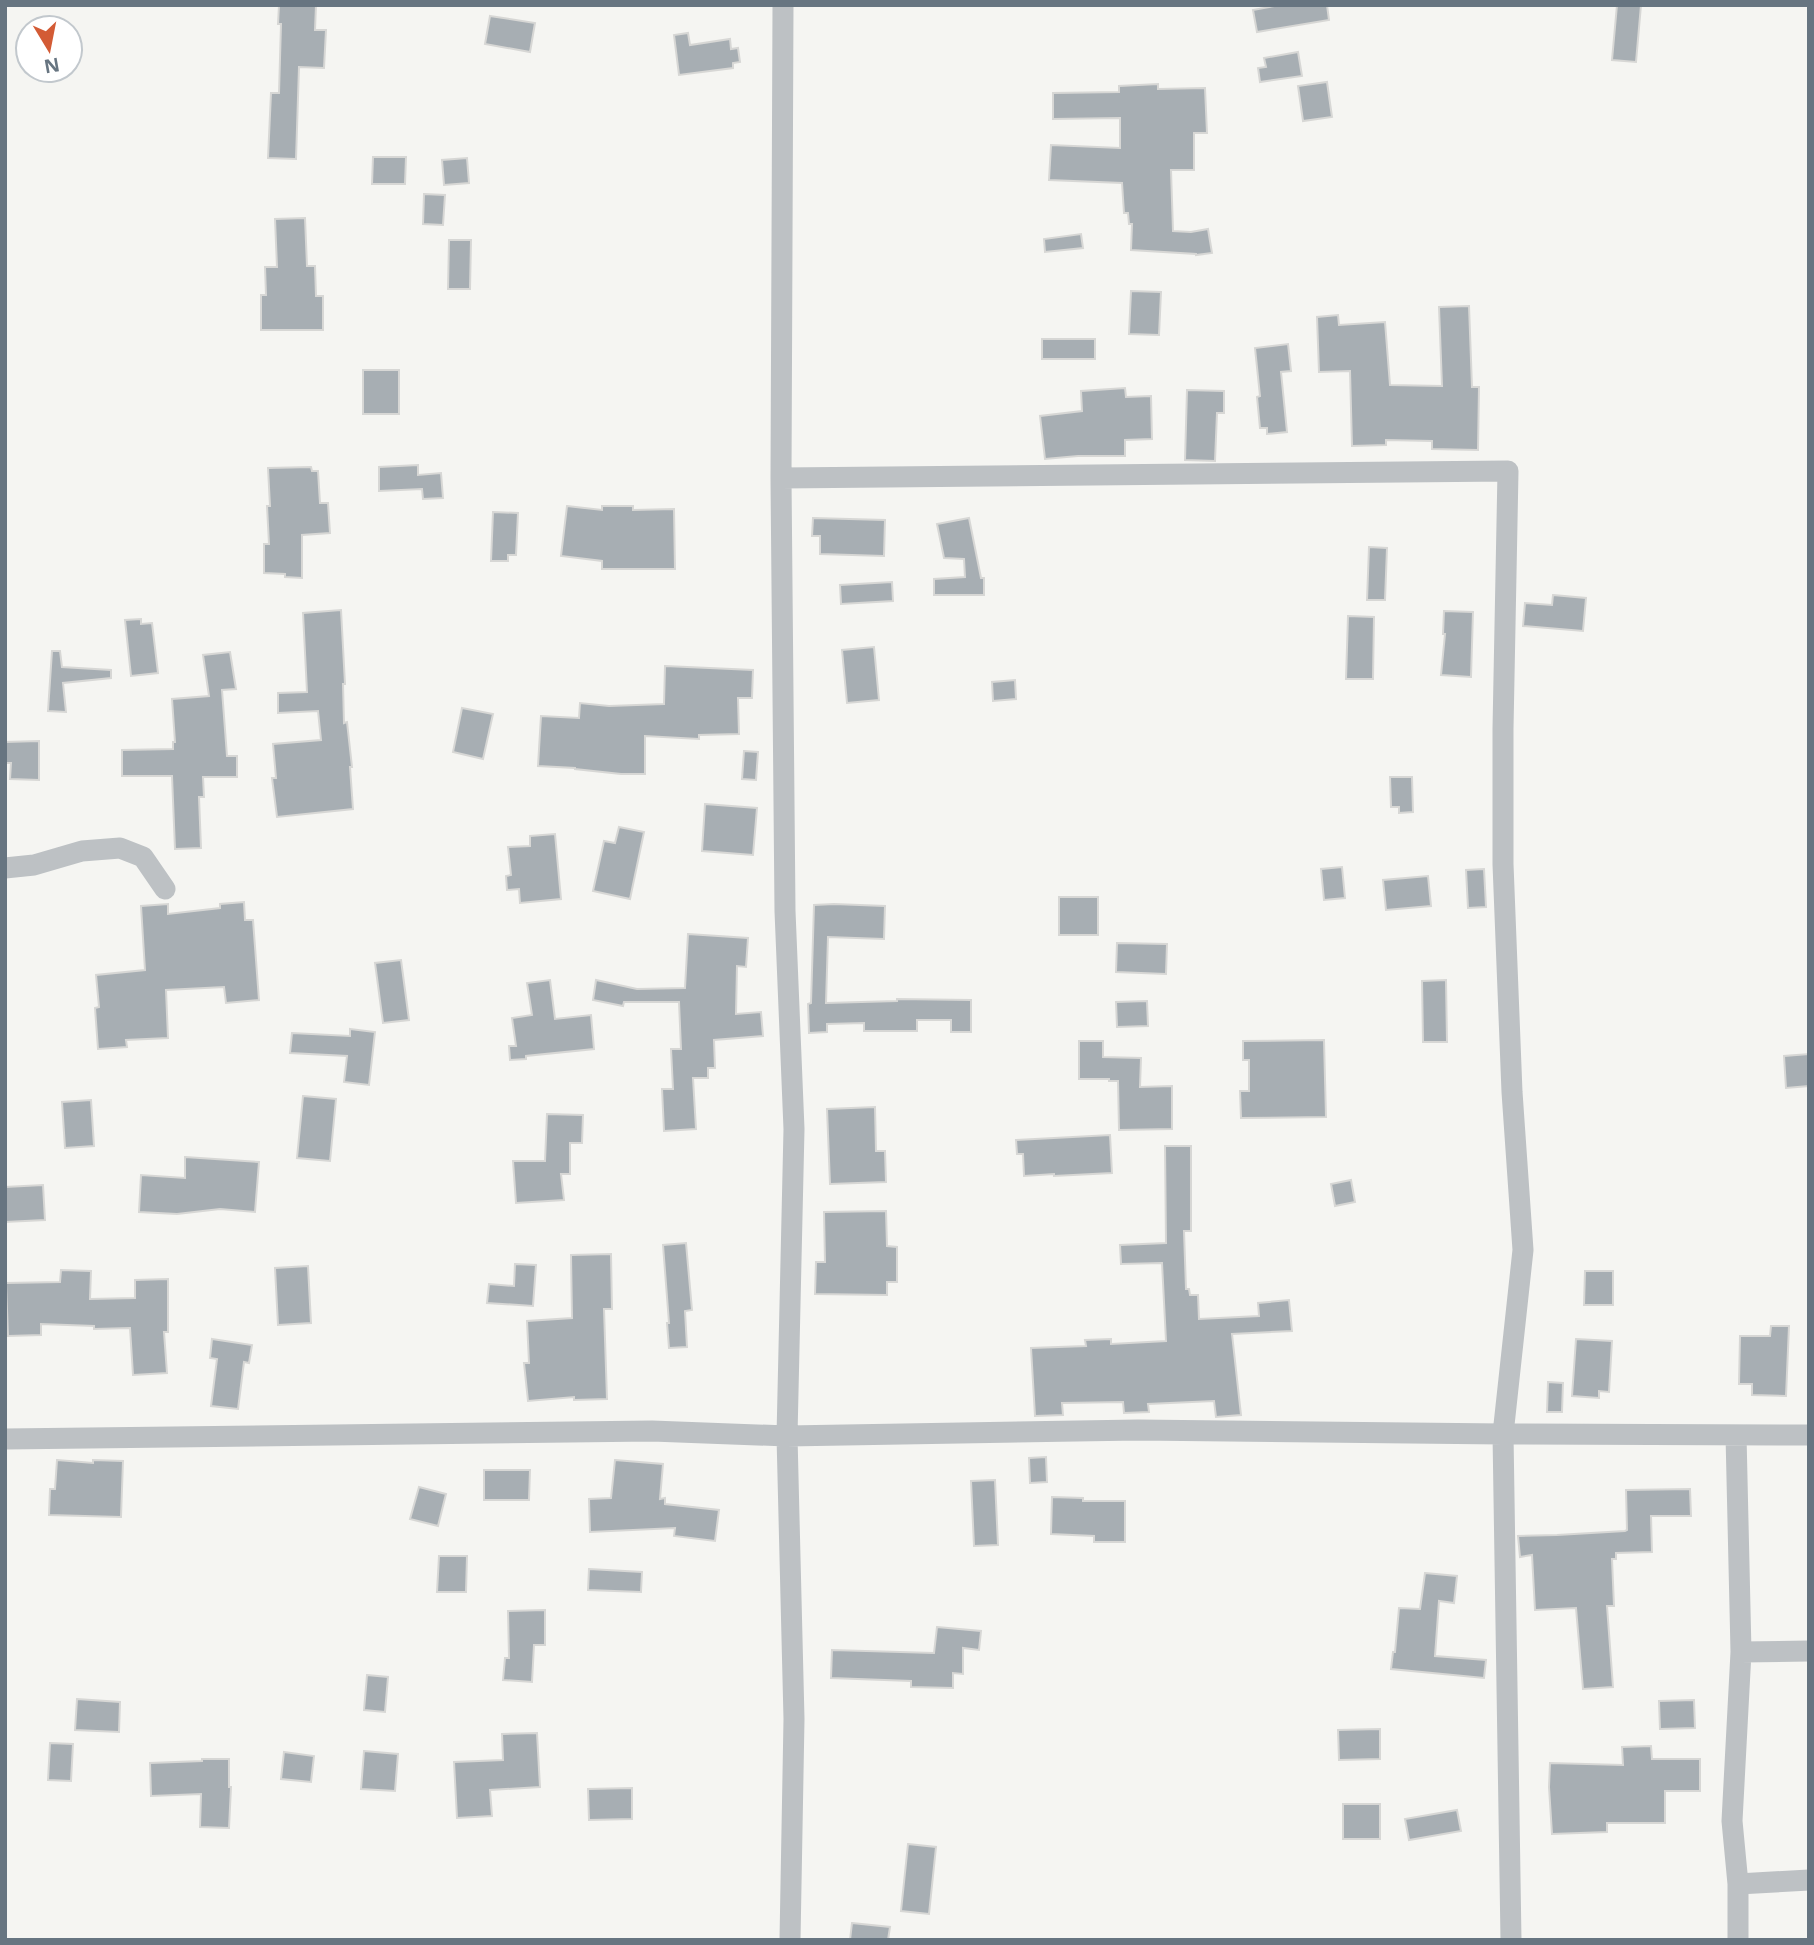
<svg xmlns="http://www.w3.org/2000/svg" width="1814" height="1945" font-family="'Noto Sans',sans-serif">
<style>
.building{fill:#a7aeb3;stroke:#d7d7d5;stroke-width:2}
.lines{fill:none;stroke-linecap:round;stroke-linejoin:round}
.minor{stroke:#bdc1c4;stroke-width:21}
</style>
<rect width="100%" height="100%" fill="#f5f5f2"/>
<!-- building -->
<path class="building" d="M279 5H316L315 30H326L324 68 299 67 296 159 268 158 271 93H279L281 24H278Z
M1280 5H1327L1329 20 1257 32 1253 10Z
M1617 5H1641L1636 62 1612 60Z
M490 16 535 23 530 52 485 44Z
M688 33 690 45 730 39 731 49 738 48 740 62 733 63V68L679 75 674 35Z
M1298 52 1302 76 1260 82 1258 68 1266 67 1264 58Z
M1327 82 1332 117 1303 121 1298 86Z
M1158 84V89L1205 88 1207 133H1194V170H1171L1173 231 1191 232 1208 229 1212 253 1196 255V254L1131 250 1132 224H1129L1128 213H1124L1122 183 1049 180 1051 145 1120 148V118L1053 119V93L1119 92V86Z
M373 157H406L405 184H372Z
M467 158 469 183 444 185 442 160Z
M424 194 445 195 443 225 423 224Z
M305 218 307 266H315L316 296H323V330H261V295H266L265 267H277L275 219Z
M1081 234 1083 248 1045 252 1044 239Z
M449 240H471L470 289H448Z
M1131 291 1161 292 1159 335 1129 334Z
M1469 306 1472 387H1479L1478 450 1432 449V441L1386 440V445L1352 446 1350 371 1319 372 1317 317 1338 315 1339 325 1385 322 1390 385 1442 386 1439 307Z
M1042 339H1095V359H1042Z
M1288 344 1291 371 1281 372 1287 432 1267 434V428H1260L1257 397 1260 396 1255 348Z
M363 370H399V414H363Z
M1125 388 1126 397 1151 396 1152 439 1125 440V456H1078L1045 459 1040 416 1082 411 1081 391Z
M1187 390 1224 391V413H1217L1215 461 1185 460Z
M418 465V475L441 473 443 498 423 499 422 489 379 491V467Z
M311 467 312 471H318L320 503H328L330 533 302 535V578L285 577V574L264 573V544H269L267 506H270L268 468Z
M567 506 602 510V506H633V510L674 509 675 569H602V561L561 556Z
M493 512 518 513 516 555H508V561H491Z
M813 518 885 520 884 556 820 554V536H812Z
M969 518 981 578H984V595H934V579L965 577 964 559 944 558 937 524Z
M1369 547 1387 548 1385 600H1367Z
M892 582 893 601 841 604 840 585Z
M1553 595 1586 598 1583 631 1523 626 1525 603 1552 605Z
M341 610 345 684H343L344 723 347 722 352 767H350L353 809 277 817 272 778H276L273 744 321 740 318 711 278 713V693L307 692 303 613Z
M1444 611 1473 612 1471 677 1441 675 1445 634H1443Z
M1348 616 1374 617 1373 679H1346Z
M141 619V624L152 623 158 673 131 676 125 620Z
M874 647 879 700 847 703 842 650Z
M52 651H60L62 667 111 670V678L63 683 66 712 48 711Z
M230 652 236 689 222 690 227 756H237V777H203L204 797H199L201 848 175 849 172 776H122V750L173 749V742H175L172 699 209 696 203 655Z
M665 666 753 670 752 698H738L739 734 699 735V739L645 736V774H621L575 769V768L538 766 541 716 579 718 580 703 609 706 664 704Z
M1015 680 1016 699 993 701 992 682Z
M462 708 493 714 483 759 453 752Z
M39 741V780L10 779 11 763H5V742Z
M744 751 758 752 756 780 742 779Z
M1390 777H1412L1413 812 1399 813V807H1391Z
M705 804 757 808 753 855 702 851Z
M619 827 644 832 630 899 593 891 604 841 615 843Z
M555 834 561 899 520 903 519 889 507 890 506 876 511 875 508 847 530 846V836Z
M1342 867 1345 898 1324 900 1321 869Z
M1484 869 1486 907 1468 908 1466 870Z
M1428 876 1431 906 1386 910 1383 880Z
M1059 897H1098V935H1059Z
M244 902 245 920H253L259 1000 226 1003 224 987 166 990 168 1038 126 1040 127 1047 98 1049 95 1008 99 1007 96 975 145 970 141 906 168 904V914L220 908V904Z
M834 904 885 906 884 939 828 937 826 1003 897 1001V999L971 1000V1032H951V1020H917V1031H864V1023L827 1024V1032L809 1033 808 1004 811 1003 814 905Z
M688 934 748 938 746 967 737 966 736 1014 761 1012 763 1036 714 1040 715 1068H708V1078H693L696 1129 664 1131 662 1089H673L671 1049H681L679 1002H624L623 1006 593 1000 596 980 637 989 685 988Z
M1117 943 1167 944 1166 974 1116 972Z
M401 960 409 1020 383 1023 375 963Z
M550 980 555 1019 591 1015 594 1049 526 1056V1059L510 1060 509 1046H516L512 1018 532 1015 527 983Z
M1446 980 1447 1042H1423L1422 981Z
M1147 1001 1148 1026 1117 1027 1116 1002Z
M350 1029 375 1032 369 1085 344 1082 347 1056 290 1053 292 1033 350 1036Z
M1324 1040 1326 1117 1241 1118 1240 1091H1249V1060H1243V1041Z
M1079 1041H1103V1057L1141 1058 1140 1087 1172 1086V1129L1119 1130 1118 1081H1109V1079H1079Z
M1809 1054V1086L1786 1088 1784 1056Z
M303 1096 336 1099 330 1161 297 1158Z
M91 1100 94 1146 65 1148 62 1102Z
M875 1107 876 1151H885L886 1182 830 1184 827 1109Z
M547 1114 583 1115 582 1143H570V1174H561L564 1200 516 1203 513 1161H545Z
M1110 1135 1112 1173 1054 1176V1174L1024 1176 1023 1154H1017L1016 1140Z
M1165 1146H1191V1231H1184L1186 1289H1189L1190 1295H1198L1199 1319 1259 1316 1258 1303 1289 1300 1292 1331 1232 1334 1241 1415 1216 1417 1214 1401 1148 1404 1149 1412 1124 1413 1123 1402 1062 1403 1063 1415 1035 1416 1031 1348 1086 1346 1085 1340 1111 1339V1344L1166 1341 1162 1263 1121 1264 1120 1245 1166 1243Z
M185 1157 259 1162 255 1212 220 1209 177 1214 139 1212 141 1175 185 1178Z
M1351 1180 1355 1202 1335 1206 1331 1184Z
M43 1185 45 1220 5 1222V1187Z
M886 1211 887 1246 897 1247V1282H887V1295L815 1294 816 1262H825L824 1212Z
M686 1243 692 1310 685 1311 687 1347 669 1348 667 1323H669L663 1245Z
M611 1254 612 1309H604L607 1399 574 1400V1397L528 1401 524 1363H529L527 1321 572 1318 571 1255Z
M515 1264 536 1265 533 1306 487 1303 489 1284 514 1286Z
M308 1266 311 1323 278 1325 275 1268Z
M61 1270 91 1271 90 1299 135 1298V1280L168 1279V1332H164L167 1373 133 1375 130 1328 94 1329V1326L41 1324V1335L8 1336 6 1283 60 1282Z
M1585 1271H1613V1305H1584Z
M1771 1326H1789L1786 1396 1752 1395V1384H1739L1740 1336H1770Z
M212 1339 252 1345 249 1363 244 1362 238 1409 211 1406 217 1359 210 1358Z
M1576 1339 1612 1341 1609 1392 1599 1391V1398L1572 1396Z
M1548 1382 1563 1383 1562 1412H1547Z
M1046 1457 1047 1482 1030 1483 1029 1458Z
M57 1460 93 1463V1460L123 1461 121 1517 49 1515 50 1489H55Z
M615 1460 663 1464 660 1499 665 1498V1504L719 1510 715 1541 674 1536 675 1528 590 1532 589 1499 611 1498Z
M484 1470H530L529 1500H484Z
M995 1480 998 1545 974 1546 971 1481Z
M419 1487 446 1494 438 1526 410 1519Z
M1690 1489 1691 1516H1651L1652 1552 1616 1553V1559H1612L1614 1606H1607L1613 1687 1583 1689 1576 1608 1535 1610 1532 1555 1520 1557 1518 1536 1557 1535 1625 1531 1627 1530 1626 1490Z
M1052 1497 1083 1498V1501H1125V1542H1094V1536L1051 1534Z
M439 1556H467L466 1592H437Z
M589 1569 642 1572 641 1592 588 1590Z
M1425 1573 1457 1576 1454 1603 1439 1601 1435 1656 1486 1660 1484 1678 1391 1669 1393 1652H1395L1399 1608 1420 1609Z
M545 1610V1645H534L532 1682 503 1680 505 1658H509L508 1611Z
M937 1627 981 1631 979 1650 963 1648V1674L953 1673V1688L911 1687V1681L831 1678 832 1650 934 1653Z
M367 1675 388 1677 385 1712 364 1710Z
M77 1699 120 1702 119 1732 75 1730Z
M1694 1700 1695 1728 1660 1729 1659 1701Z
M1380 1729V1759L1339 1760 1338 1730Z
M537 1733 540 1787 490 1790 492 1816 457 1818 454 1762 503 1760 502 1734Z
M50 1743 73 1744 71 1781 48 1780Z
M1651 1746 1652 1759H1700V1791H1665V1823H1607V1832L1552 1834 1549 1787 1550 1763 1623 1765 1622 1747Z
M364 1751 398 1754 395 1791 361 1789Z
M284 1752 314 1756 311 1782 281 1779Z
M202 1759H229V1787H231L229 1828 200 1827 201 1794 151 1796 150 1763 202 1761Z
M632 1788V1819L589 1820 588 1789Z
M1343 1804H1380V1839H1343Z
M1457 1810 1461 1831 1409 1840 1405 1819Z
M908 1844 936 1847 929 1914 901 1911Z
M852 1923 890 1927 888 1940H850Z"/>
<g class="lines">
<!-- minor -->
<path class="minor" d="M781 478 783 5
M5 868 34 865 82 851 120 848 143 857 165 889
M1736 1435 1741 1652 1809 1651
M5 1439 652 1431 787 1436 794 1129 785 911 781 478 1508 471 1503 729V864L1512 1092 1523 1250 1503 1434 1138 1430 787 1436 794 1719 790 1940
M1741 1652 1732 1821 1738 1884 1809 1880
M1511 1940 1503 1434 1809 1435
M1738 1940V1884"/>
</g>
<!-- border -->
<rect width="1814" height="1945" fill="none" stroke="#677581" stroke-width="14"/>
<!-- north arrow -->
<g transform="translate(49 49) rotate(170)"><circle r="33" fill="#ffffff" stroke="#c2c8cd" stroke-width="2"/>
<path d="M0-5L12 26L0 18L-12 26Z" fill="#d35b35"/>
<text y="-10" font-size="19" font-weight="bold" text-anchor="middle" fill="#677581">N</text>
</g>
</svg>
